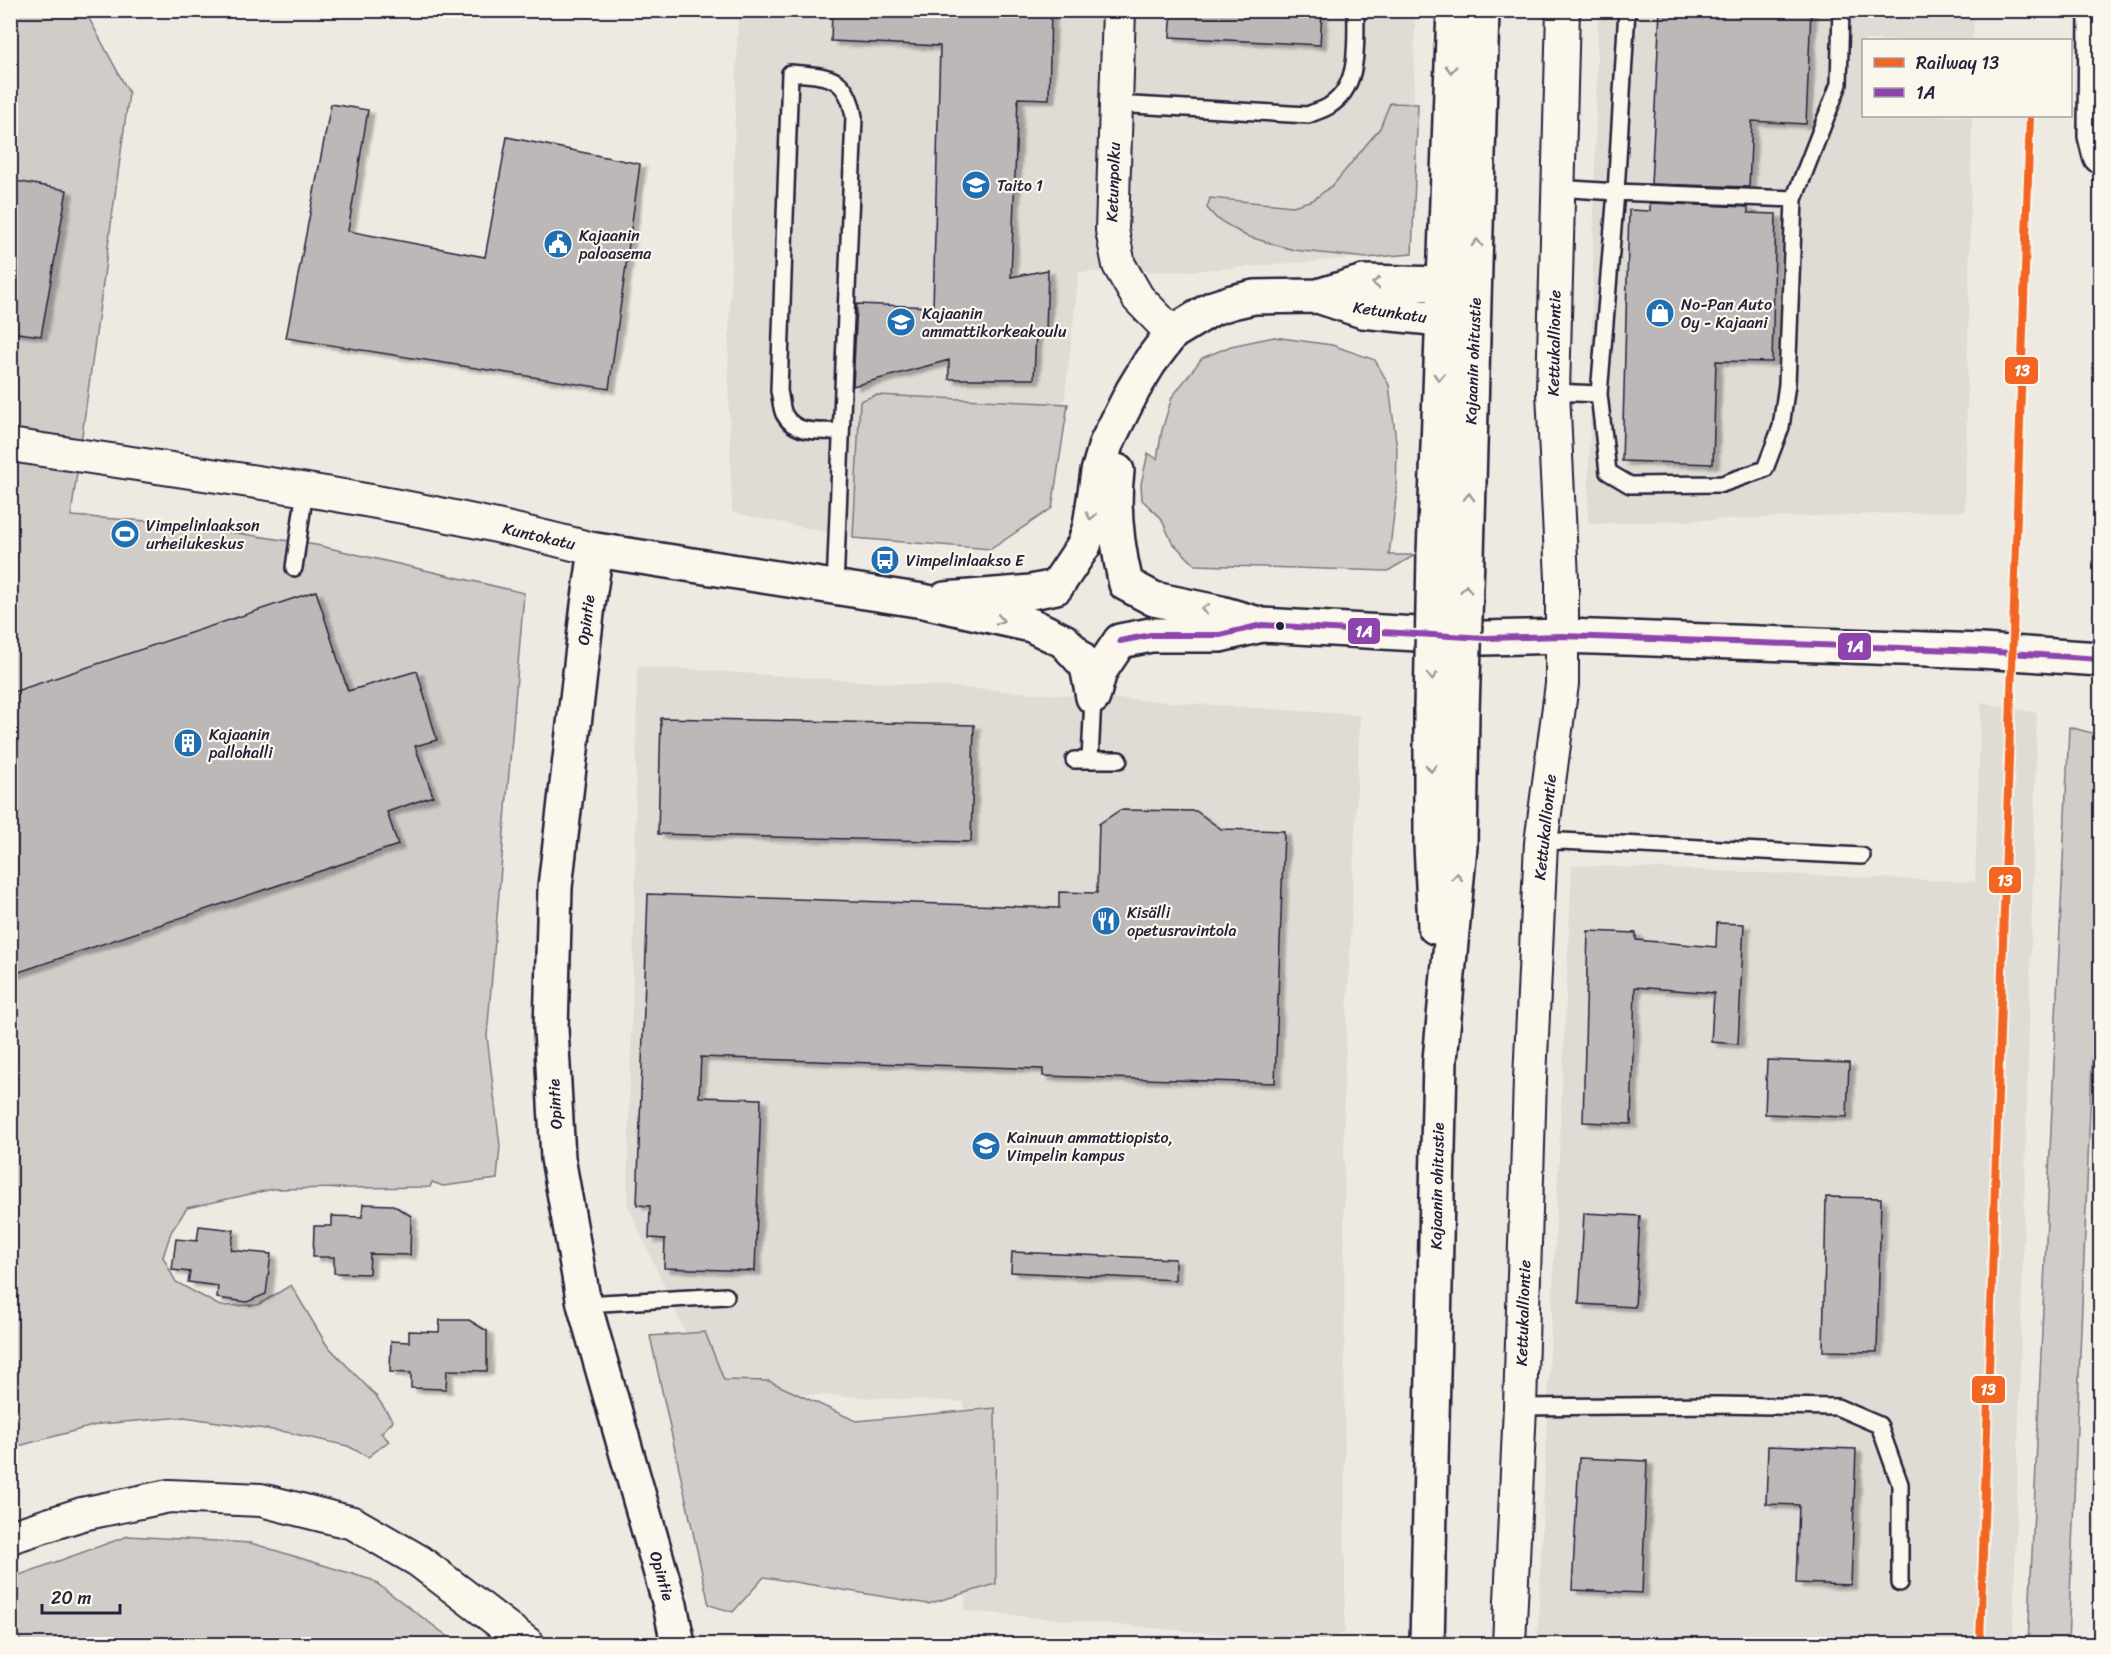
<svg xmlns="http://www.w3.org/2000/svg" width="2111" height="1655" font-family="Sriracha,sans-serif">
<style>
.built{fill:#dfdbd5}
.green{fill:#d0cdc9;stroke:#797882;stroke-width:1.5}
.building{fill:#bcb8b8;stroke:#22223b;stroke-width:1.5;filter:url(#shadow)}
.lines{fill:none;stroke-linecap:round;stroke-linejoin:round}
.service-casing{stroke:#22223b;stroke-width:20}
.minor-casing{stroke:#22223b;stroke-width:36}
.tertiary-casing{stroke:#22223b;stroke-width:38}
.trunk-casing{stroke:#22223b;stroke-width:38}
.service{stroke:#fbf7ec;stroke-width:15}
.minor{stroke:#fbf7ec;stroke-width:32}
.tertiary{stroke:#fbf7ec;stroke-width:33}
.trunk{stroke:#fbf7ec;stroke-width:33}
.trunk-bridge-casing{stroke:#22223b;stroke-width:38;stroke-linecap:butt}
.trunk-bridge{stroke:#fbf7ec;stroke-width:33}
.bus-1-casing{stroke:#fbf7ec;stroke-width:10}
.bus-1{stroke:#8e44ad;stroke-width:6}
.rail-1-casing{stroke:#fbf7ec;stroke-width:12}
.rail-1{stroke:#f26522;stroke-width:8}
.oneway{stroke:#99979c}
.bus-dot{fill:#22223b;stroke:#fbf7ec;stroke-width:2}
.labels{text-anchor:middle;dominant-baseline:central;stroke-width:4.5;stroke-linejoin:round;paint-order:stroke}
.street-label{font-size:16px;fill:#22223b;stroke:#fbf7ec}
.poi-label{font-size:16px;fill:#22223b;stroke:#fbf7ec;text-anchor:start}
.line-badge{stroke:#fbf7ec;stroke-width:2}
.badge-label{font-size:16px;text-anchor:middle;font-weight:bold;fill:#fff}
</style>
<defs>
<filter id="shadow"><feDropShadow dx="6" dy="4" stdDeviation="1.5" flood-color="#0004"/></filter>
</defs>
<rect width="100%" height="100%" fill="#eeeae2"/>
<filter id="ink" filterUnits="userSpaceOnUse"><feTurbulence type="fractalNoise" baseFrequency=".0167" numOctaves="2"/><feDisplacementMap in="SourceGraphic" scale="12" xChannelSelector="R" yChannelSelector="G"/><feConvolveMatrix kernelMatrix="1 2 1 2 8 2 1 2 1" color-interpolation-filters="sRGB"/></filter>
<g filter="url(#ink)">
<!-- built -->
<path class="built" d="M738 11H1415L1412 254 1189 271 1079 272 1052 508 991 549 853 538 732 512 728 373Z
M1598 11H1974L1973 40H1864V116H1972L1965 511 1588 524Z
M637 666 1360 715 1344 1087 1345 1632 1318 1643 965 1611 964 1402 711 1390 627 1204 635 893Z
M1981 702 2037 713 2013 1644H1537L1572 865 1975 882Z"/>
<!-- green -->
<path class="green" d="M11 11H85L129 93 71 516 163 522 316 545 524 593 487 1036 500 1146 497 1179 443 1186 432 1182 430 1187 273 1189 187 1208 171 1232 163 1257 176 1282 220 1306 258 1305 291 1285 326 1344 376 1396 393 1421 381 1433 389 1441 368 1457 348 1446 286 1432 184 1417 100 1424 11 1448Z
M1390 103 1418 104 1412 254 1366 258 1294 250 1246 236 1216 218 1207 208 1210 198 1293 206 1313 200 1334 184 1380 128Z
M1274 337 1332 345 1375 360 1389 385 1397 449 1396 498 1389 555H1415L1388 571 1195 565 1172 542 1161 518 1142 500 1141 484 1148 453 1157 459 1162 430 1172 397 1202 358 1231 346Z
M876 395 1068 404 1052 508 991 549 853 538 860 401Z
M2069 727 2100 735V976L2093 1038 2068 1644H2028Z
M705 1332 724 1380 769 1381 856 1421 995 1408 996 1584 928 1604 764 1577 733 1612 709 1605 650 1336Z
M128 1536 251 1543 372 1580 458 1644H22L11 1621V1578Z"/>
<!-- building -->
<path class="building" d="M832 10H1051L1049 99 1018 98 1011 277 1048 270 1046 330 1036 331 1034 379H949V360L853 386 857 304 933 307 940 46 831 41Z
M1172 10H1322L1320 45 1170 37Z
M1660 10H1811L1806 124 1752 121 1749 187 1651 184Z
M331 104 368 110 348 231 485 257 507 137 640 164 609 389 286 338Z
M10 180 67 190 41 336 10 332Z
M1650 203 1748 207V213L1776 214 1772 362 1716 361 1713 464 1622 461 1629 210 1650 211Z
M316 591 348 691 417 671 437 740 415 746 433 796 387 812 398 845 10 975V693Z
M661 718 974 725 971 842 658 834Z
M1120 810 1196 811 1221 829 1284 831 1275 1083 1043 1076V1069L701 1057 699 1097 761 1099 755 1271 664 1268 665 1239 649 1238 650 1206 637 1205 648 894 1059 908V892L1097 893 1099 824Z
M1717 923 1744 924 1738 1044 1711 1042 1714 993 1635 987 1631 1124 1583 1122 1588 931 1636 933V940L1716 947Z
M1767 1060 1849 1063 1847 1117 1765 1114Z
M1826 1197 1881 1198 1877 1352 1823 1351Z
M363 1204 393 1205 411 1216 410 1255 370 1254 369 1274 334 1273V1257H313L314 1226H332V1216L362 1217Z
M1584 1213 1640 1216 1635 1307 1579 1304Z
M199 1226 234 1230 231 1250 271 1254 266 1294 247 1302 217 1298 218 1286 188 1282 190 1272 172 1270 176 1239 197 1241Z
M1012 1252 1175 1259V1280L1011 1272Z
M440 1320H469L487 1331V1371L447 1370 446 1389 411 1388V1373L390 1372 391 1341 409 1342V1331L439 1332Z
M1768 1446 1856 1449 1851 1585 1796 1583 1799 1505 1766 1504Z
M1579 1458 1647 1461 1642 1593 1572 1590Z"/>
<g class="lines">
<!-- service casing -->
<g class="service-casing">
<path id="service" d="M1115 104 1308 115C1314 112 1323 110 1329 106 1361 86 1355 43 1356 10
M1557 188 1616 192 1794 199
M1553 392 1599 394 1608 472 1630 485 1722 484 1765 469 1781 427 1787 384 1794 199 1839 84 1841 10
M1599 394 1616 192 1627 10
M294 568 305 490
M835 588 854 117C847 74 827 76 790 73L779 391C781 398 781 408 784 414 795 435 820 431 840 431
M1074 760H1119
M1090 760 1093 697
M1541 843 1561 841 1862 856
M584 1304 726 1296
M1520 1407 1718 1405 1837 1407 1879 1425 1900 1484V1583"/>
</g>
<!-- minor casing -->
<g class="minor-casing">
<path id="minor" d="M1119 10 1112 230 1119 265 1138 298 1172 333
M10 445C206 475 405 499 596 550
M10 1537 82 1514 169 1496 261 1500 353 1523 419 1561 528 1644
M1509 1644 1520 1407 1530 1079 1541 843 1562 684V579L1553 392 1563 10"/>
</g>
<!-- tertiary casing -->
<g class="tertiary-casing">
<path id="tertiary" d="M2096 10 2095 136 2100 156
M1318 296 1363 311 1441 319 1469 305
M1117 471C1112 509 1117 546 1126 584L1154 599 1221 613 1262 625
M945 599 1031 592 1056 587 1084 545 1090 526 1098 472 1106 444 1133 390 1150 362 1172 333 1213 308 1232 302 1254 297 1318 296 1364 282 1442 284 1468 298
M1093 697 1100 671 1120 641 1151 635H1220L1262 625 1485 638 1562 636 1625 638 1981 651 2100 659
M678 1644 670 1605 584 1304 558 1158 551 1029 555 887 588 605 596 550 923 601 1031 625 1064 641 1087 666 1093 697"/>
</g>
<!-- trunk casing -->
<g class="trunk-casing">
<path id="trunk" d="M1434 555 1454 10
M1467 556 1482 10
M1431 709V844L1435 927
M1427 1644 1440 1060 1460 846 1462 711"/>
</g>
<!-- service -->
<use href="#service" class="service"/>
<!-- minor -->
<use href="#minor" class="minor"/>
<!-- tertiary -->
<use href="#tertiary" class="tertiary"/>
<!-- trunk -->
<use href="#trunk" class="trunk"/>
<!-- trunk-bridge casing -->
<g class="trunk-bridge-casing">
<path id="trunk-bridge" d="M1431 709 1434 555
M1462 711 1467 556"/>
</g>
<!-- trunk-bridge -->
<use href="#trunk-bridge" class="trunk-bridge"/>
<!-- bus-1 casing -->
<g class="bus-1-casing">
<path id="bus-1" d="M1120 641 1151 635H1220L1262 625 1485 638 1562 636 1625 638 1981 651 2100 659"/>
</g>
<!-- bus-1 -->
<use href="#bus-1" class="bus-1"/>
<!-- rail-1 casing -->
<g class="rail-1-casing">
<path id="rail-1" d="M1980 1644 2030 116"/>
</g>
<!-- rail-1 -->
<use href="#rail-1" class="rail-1"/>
</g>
<!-- one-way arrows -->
<defs><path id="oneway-chevron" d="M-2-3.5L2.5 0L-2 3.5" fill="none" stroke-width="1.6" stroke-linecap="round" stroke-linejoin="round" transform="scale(1.5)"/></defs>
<g class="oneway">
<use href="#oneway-chevron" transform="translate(1451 69) rotate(92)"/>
<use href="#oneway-chevron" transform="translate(1477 243) rotate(-89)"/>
<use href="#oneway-chevron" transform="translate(1376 283) rotate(-179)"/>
<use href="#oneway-chevron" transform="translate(1439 377) rotate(92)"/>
<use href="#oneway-chevron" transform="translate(1469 497) rotate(-88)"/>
<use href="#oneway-chevron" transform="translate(1091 516) rotate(99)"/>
<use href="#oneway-chevron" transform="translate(1466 589) rotate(-88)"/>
<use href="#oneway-chevron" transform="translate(1205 609) rotate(-168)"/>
<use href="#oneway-chevron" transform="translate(1000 620) rotate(12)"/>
<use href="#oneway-chevron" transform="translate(1432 676) rotate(91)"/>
<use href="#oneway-chevron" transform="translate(1431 768) rotate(90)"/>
<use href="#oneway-chevron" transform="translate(1457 877) rotate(-85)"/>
</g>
</g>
<!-- icons -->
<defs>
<g id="university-disc" transform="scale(1.5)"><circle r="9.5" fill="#1f6fb2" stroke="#fbf7ec"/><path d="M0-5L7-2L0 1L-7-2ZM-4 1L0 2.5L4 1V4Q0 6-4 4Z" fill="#fff"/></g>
<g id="civic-disc" transform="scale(1.5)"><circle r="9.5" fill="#1f6fb2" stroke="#fbf7ec"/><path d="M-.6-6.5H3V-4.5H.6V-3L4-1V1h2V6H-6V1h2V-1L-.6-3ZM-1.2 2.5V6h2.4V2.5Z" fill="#fff"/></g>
<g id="shop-disc" transform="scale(1.5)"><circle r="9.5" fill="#1f6fb2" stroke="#fbf7ec"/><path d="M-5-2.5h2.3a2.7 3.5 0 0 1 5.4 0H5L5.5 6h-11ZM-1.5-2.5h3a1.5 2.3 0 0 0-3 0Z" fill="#fff"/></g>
<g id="stadium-disc" transform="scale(1.5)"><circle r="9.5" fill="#1f6fb2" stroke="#fbf7ec"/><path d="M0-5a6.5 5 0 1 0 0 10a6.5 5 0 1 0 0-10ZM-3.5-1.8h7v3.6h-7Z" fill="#fff"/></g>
<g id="bus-disc" transform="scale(1.5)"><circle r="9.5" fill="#1f6fb2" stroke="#fbf7ec"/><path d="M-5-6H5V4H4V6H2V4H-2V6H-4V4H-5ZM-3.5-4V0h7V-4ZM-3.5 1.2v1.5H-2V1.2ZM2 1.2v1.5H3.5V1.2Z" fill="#fff"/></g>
<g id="building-disc" transform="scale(1.5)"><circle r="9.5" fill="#1f6fb2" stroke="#fbf7ec"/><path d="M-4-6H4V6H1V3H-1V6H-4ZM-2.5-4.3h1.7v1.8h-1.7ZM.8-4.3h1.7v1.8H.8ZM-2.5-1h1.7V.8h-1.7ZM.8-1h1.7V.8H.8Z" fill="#fff"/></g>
<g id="restaurant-disc" transform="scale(1.5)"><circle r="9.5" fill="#1f6fb2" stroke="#fbf7ec"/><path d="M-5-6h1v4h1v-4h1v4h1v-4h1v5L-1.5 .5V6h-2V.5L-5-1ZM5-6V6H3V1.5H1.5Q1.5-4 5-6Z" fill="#fff"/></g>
<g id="school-disc" transform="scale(1.5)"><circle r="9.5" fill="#1f6fb2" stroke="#fbf7ec"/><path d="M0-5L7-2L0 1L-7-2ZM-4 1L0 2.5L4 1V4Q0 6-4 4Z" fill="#fff"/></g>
</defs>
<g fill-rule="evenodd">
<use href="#university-disc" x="976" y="185"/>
<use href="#civic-disc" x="558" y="244"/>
<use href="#shop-disc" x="1660" y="313"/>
<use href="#university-disc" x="901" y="322"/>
<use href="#stadium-disc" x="125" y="534"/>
<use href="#bus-disc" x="885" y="560"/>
<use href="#building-disc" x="188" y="743"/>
<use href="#restaurant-disc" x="1106" y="921"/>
<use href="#school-disc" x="986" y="1146"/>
</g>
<!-- markers -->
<circle class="bus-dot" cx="1280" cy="626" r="5"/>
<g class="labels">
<!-- street labels -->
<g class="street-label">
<text transform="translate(1113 182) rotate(-88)">Ketunpolku</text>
<text transform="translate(1390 312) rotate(8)">Ketunkatu</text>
<text transform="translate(1554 343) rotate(-89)">Kettukalliontie</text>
<text transform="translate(1473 361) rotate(-88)">Kajaanin ohitustie</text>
<text transform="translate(539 536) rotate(13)">Kuntokatu</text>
<text transform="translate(586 620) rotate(-83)">Opintie</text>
<text transform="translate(1545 827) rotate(-84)">Kettukalliontie</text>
<text transform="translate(555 1104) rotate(-93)">Opintie</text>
<text transform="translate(1437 1186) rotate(-89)">Kajaanin ohitustie</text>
<text transform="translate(1523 1313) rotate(-88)">Kettukalliontie</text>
<text transform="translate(662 1576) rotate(74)">Opintie</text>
</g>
<!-- poi labels -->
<g class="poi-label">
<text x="997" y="185">Taito 1</text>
<text x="579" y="235">Kajaanin<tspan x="579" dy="18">paloasema</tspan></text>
<text x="1681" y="304">No-Pan Auto<tspan x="1681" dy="18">Oy - Kajaani</tspan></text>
<text x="922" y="313">Kajaanin<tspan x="922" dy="18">ammattikorkeakoulu</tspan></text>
<text x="146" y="525">Vimpelinlaakson<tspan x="146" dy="18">urheilukeskus</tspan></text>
<text x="906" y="560">Vimpelinlaakso E</text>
<text x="209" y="734">Kajaanin<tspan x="209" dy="18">pallohalli</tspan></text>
<text x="1127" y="912">Kisälli<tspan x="1127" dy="18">opetusravintola</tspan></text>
<text x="1007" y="1137">Kainuun ammattiopisto,<tspan x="1007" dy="18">Vimpelin kampus</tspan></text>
</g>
</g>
<g class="line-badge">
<rect x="2004" y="356" width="35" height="29" rx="6" fill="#f26522"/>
<rect x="1347" y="617" width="34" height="28" rx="6" fill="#8e44ad"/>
<rect x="1837" y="632" width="35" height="29" rx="6" fill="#8e44ad"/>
<rect x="1988" y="866" width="34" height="28" rx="6" fill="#f26522"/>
<rect x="1971" y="1375" width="35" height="29" rx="6" fill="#f26522"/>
</g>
<g class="badge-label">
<text x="2022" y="376">13</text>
<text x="1364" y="637">1A</text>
<text x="1855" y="652">1A</text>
<text x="2005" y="886">13</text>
<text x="1988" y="1395">13</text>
</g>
<!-- margin -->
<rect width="2111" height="1655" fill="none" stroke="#fbf7ec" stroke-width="36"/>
<rect x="18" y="18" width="2075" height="1619" fill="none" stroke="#22223b" stroke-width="2" filter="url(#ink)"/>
<!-- legend -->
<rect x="1862" y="39" width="210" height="78" fill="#fbf7ec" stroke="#a4a2a5" stroke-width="1.5"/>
<rect x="1874" y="58" width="30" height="9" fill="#f26522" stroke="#a4a2a5" stroke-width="1.5"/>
<text x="1916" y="69" font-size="18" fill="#22223b">Railway 13</text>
<rect x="1874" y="88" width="30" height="9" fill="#8e44ad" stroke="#a4a2a5" stroke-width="1.5"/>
<text x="1916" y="99" font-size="18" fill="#22223b">1A</text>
<!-- scale -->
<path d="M42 1604v9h78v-9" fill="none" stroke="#22223b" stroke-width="3"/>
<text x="51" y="1604" font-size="18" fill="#22223b" stroke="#fbf7ec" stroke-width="4.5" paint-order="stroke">20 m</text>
</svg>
